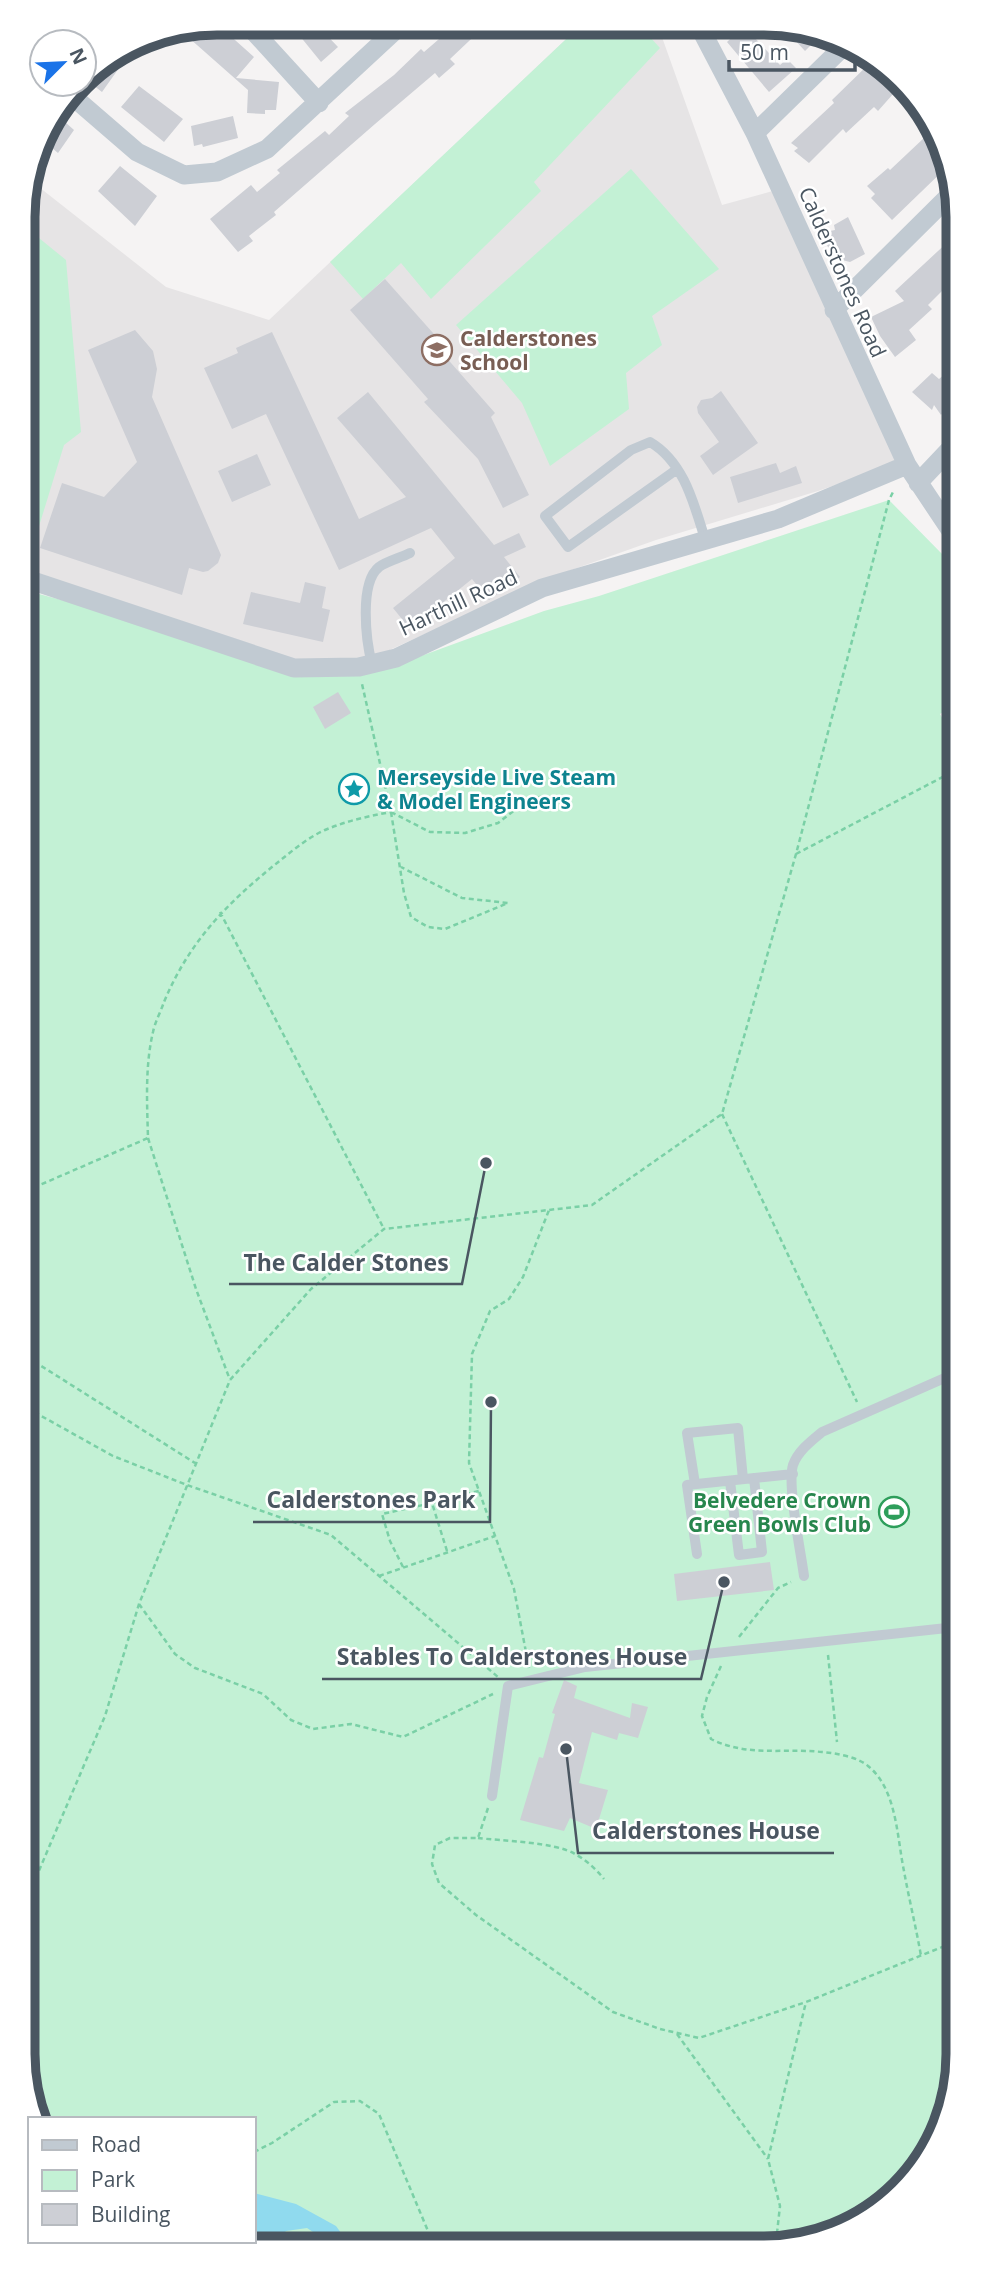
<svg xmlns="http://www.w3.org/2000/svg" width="981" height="2271" font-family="'Open Sans',sans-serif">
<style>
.education{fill:#e6e4e5}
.green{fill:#c3f1d5}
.water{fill:#90daee}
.building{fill:#cdcfd5}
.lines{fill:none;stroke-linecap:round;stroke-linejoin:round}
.path{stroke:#7ad0a6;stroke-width:2.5;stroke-dasharray:5 3.5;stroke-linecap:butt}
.service{stroke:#c1cad2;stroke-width:10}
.minor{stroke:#c1cad2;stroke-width:19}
.labels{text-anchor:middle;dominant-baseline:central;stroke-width:5;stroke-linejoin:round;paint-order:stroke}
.street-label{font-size:21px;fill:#4a5661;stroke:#fff}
.education-label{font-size:21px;font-weight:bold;fill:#785e54;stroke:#fff;text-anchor:start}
.culture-label{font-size:21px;font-weight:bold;fill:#0d838f;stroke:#fff;text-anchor:start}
.leisure-label{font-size:21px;font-weight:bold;fill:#27864d;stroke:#fff;text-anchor:end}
.rim{fill:none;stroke:#4a5661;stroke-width:9}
.leader{fill:none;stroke:#4a5661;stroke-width:2.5}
.callout-dot{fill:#4a5661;stroke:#fff;stroke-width:2.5}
.callout-label{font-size:23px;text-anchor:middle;font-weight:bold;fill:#4a5661;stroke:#fff;stroke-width:5;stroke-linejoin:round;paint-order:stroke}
</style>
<rect width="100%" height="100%" fill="#f5f3f3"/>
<!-- education -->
<path class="education" d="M581 25 658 26 722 205 780 189 899 463 818 491 656 540 546 579 361 663 300 661 24 569 23 204 30 180 166 287 269 320Z"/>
<!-- green -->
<path class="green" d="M581 25H639L660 48 534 182 541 191 431 299 401 263 363 299 330 262Z
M631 169 719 269 652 316 662 345 626 373 629 409 550 466 522 403 456 325Z
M23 225 66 260 81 432 64 445 36 536 24 532Z
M889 500 944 556 953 568V706L940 714 953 737 958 2067 944 2128 910 2182 815 2242 180 2245 173 2241H254V2119H38L29 2105 24 590 84 606 289 675 399 664 544 611 599 596Z"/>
<!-- water -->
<path class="water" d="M254 2193 296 2204 336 2226 349 2244H331L307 2228 286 2231 275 2244 180 2245 173 2241H254Z"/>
<!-- building -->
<path class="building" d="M216 23 254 57 236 78 279 82 276 110H265V114L247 113 248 90 180 30Z
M304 23H315L338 47 321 62 295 30Z
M450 24H487L450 59 455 64 439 78 435 73 375 124 274 212 276 215 249 236 253 241 238 252 210 219 251 185 257 192 280 173 277 170 325 131 329 135 349 116 345 113 394 75 421 49 424 52 446 33 443 30Z
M744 26 780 65 787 59 796 68 769 92 727 42Z
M782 26H801L820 36 805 51Z
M139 40 102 92 84 78 89 71Z
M872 61 892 71 901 85 878 111 874 107 846 133 843 129 809 163 794 151 798 148 791 143 834 103 832 100Z
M139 86 183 119 164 142 121 107Z
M56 114 74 130 58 153 41 139 43 131Z
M233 116 238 138 203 147 202 144 194 146 191 126Z
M925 137 930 142 934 139 950 164 892 220 871 198 875 194 867 186 888 168 890 170Z
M120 166 157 196 135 226 98 191Z
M848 217 865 254 850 262 834 258 827 245 830 243 825 232 835 230 834 225Z
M952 238V281L928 305 932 309 909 330 916 340 895 357 880 336 871 317 904 301 895 291Z
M385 279 449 351 444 355 495 413 491 417 529 495 503 508 478 459 424 402 428 399 350 310Z
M135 330 153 351 157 369 152 397 221 555 218 563 208 571 203 572 189 568 182 595 40 548 62 483 104 497 137 462 88 350Z
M272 332 359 519 406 497 337 418 368 392 494 545 519 533 526 547 504 557 520 577 489 600 472 579 410 629 393 608 455 558 431 528 339 570 266 414 232 429 204 368 238 353 236 348Z
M952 368V401L941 415 934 405 932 410 912 392 932 373 939 379Z
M721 391 758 443 713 475 700 456 719 442 698 413 697 407 701 400 712 398Z
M257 454 271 485 232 502 218 471Z
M776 463 780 473 796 466 802 483 738 503 730 477Z
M305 582 326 587 322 608 330 610 323 642 243 624 251 592 300 603Z
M338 692 351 713 325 729 313 707Z
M770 1562 774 1590 677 1601 674 1574Z
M564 1680 577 1686 574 1698 630 1718 632 1703 648 1707 638 1738 619 1733 617 1740 592 1732 579 1783 608 1790 596 1829 570 1818 564 1831 520 1820 539 1757 543 1758 555 1714 552 1713Z"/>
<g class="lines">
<!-- path -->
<path class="path" d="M391 812 404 893 411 917 428 927 445 929 508 903 462 898 401 867
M391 812 430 832 465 833 498 823 524 803 543 796
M796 854 954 771
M220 912 384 1229
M722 1114 857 1402
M148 1138 196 1289 230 1380
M26 1191 148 1138C147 1102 145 1066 153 1032 155 1022 161 1011 164 1002 189 942 227 903 277 863 292 851 307 838 325 830 346 821 369 816 391 812L362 684
M27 1357 195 1463
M27 1408 113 1456 187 1485 331 1535 498 1677
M447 1551 432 1503 479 1491
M403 1567 390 1541 382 1514 432 1503
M379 1576 495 1536
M139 1604 175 1654 195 1668 263 1694 291 1720 313 1729 351 1724 403 1737 493 1694
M739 1637 778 1588 791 1582
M828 1655 837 1742
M721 1666 707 1697 702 1716 711 1739C747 1757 783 1748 822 1752 835 1753 858 1757 868 1766 897 1789 897 1838 904 1871 909 1899 916 1927 921 1956
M529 1668 514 1589 469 1463 472 1354 490 1311 509 1299 523 1277 549 1210
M488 1808 478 1838H450L435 1845 432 1864 439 1883 476 1915 613 2012 660 2029 699 2038 806 2002
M478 1838C502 1841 555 1842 575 1854 586 1860 596 1869 604 1879
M29 1894 105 1716 139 1604 230 1380 311 1289 384 1229 592 1205 722 1114 796 854 889 500 894 490
M677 2034 768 2159
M254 2152 272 2143 334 2102 360 2101 379 2114 433 2243
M776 2242 780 2206 768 2159 806 2002 957 1941"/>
<!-- service -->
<path class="service" d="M676 470 568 547 545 516 631 450 650 442C684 462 694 504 705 539
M372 664C366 641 359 583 379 567 387 561 400 558 410 553
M730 1481 739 1555 762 1552 754 1478
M695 1484 687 1433 738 1428 743 1479
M697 1554 687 1485 793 1474
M804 1576C801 1553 787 1485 793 1465 798 1451 811 1441 822 1432L956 1373
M492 1796 508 1686 585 1667 956 1627"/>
<!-- minor -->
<path class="minor" d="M246 23 319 103
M699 26 755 133 907 465 953 534
M71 95 137 152 184 175 217 172 267 149 402 24
M755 133 843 47
M834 310 952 193
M918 483 952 447
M24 578 294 668 359 667 396 658 542 588 778 519 907 465"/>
</g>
<!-- icons -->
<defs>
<g id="school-ring" transform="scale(1.575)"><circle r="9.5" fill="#fff" stroke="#8d6e63" stroke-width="1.5"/><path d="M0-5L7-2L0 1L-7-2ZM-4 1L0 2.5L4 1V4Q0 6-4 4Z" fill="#8d6e63"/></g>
<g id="sight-ring" transform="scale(1.575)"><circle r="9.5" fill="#fff" stroke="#0f9aa8" stroke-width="1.5"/><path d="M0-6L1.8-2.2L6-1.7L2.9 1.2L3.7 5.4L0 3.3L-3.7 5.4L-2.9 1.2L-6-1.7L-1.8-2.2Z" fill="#0f9aa8"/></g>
<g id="stadium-ring" transform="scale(1.575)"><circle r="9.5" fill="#fff" stroke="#2e9e5b" stroke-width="1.5"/><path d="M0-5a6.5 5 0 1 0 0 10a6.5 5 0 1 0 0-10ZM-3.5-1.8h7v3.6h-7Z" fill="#2e9e5b"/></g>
</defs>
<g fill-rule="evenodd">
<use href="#school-ring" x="437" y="350"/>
<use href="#sight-ring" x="354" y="789"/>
<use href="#stadium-ring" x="894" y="1512"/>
</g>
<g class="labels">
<!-- street labels -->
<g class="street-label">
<text transform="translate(843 272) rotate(66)">Calderstones Road</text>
<text transform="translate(458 602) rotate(-25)">Harthill Road</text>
</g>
<!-- education labels -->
<g class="education-label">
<text x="460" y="338">Calderstones<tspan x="460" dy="24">School</tspan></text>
</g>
<!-- culture labels -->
<g class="culture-label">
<text x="377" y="777">Merseyside Live Steam<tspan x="377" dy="24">&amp; Model Engineers</tspan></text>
</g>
<!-- leisure labels -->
<g class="leisure-label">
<text x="871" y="1500">Belvedere Crown<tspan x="871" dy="24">Green Bowls Club</tspan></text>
</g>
</g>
<!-- crop -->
<path d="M0 0H981V2271H0ZM217 35H764A182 182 0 0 1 946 217V2054A182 182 0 0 1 764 2236H217A182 182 0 0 1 35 2054V217A182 182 0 0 1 217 35Z" fill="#fff" fill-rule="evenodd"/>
<path class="rim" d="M217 35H764A182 182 0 0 1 946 217V2054A182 182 0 0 1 764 2236H217A182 182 0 0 1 35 2054V217A182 182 0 0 1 217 35Z"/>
<!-- callouts -->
<path class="leader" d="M486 1163L462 1284H229M491 1402L490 1522H253M724 1582L701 1679H322M566 1749L578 1853H834"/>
<g class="callout-dot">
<circle cx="486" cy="1163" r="7"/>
<circle cx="491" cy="1402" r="7"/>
<circle cx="724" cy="1582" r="7"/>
<circle cx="566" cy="1749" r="7"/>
</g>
<g class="callout-label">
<text x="346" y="1271">The Calder Stones</text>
<text x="371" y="1508">Calderstones Park</text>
<text x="512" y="1665">Stables To Calderstones House</text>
<text x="706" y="1839">Calderstones House</text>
</g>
<!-- legend -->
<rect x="28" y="2117" width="228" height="126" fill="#ffffff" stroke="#b7bbc0" stroke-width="2"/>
<rect x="42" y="2140" width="35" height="10" fill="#c1cad2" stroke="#b7bbc0" stroke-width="2"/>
<text x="91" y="2152" font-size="21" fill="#4a5661">Road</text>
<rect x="42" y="2170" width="35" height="21" fill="#c3f1d5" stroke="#b7bbc0" stroke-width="2"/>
<text x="91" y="2187" font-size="21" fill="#4a5661">Park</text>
<rect x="42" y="2204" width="35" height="21" fill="#cdcfd5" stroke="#b7bbc0" stroke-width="2"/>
<text x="91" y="2222" font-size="21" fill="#4a5661">Building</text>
<!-- north arrow -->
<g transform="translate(63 63) rotate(66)"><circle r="33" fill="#ffffff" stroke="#b7bbc0" stroke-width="2"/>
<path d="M0-5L12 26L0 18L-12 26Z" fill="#1a73e8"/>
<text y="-10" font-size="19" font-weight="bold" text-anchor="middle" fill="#4a5661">N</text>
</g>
<!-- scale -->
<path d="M729 60v10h126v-10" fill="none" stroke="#4a5661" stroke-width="3.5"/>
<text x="740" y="60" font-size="21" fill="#4a5661" stroke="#ffffff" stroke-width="5" paint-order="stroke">50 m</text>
</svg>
